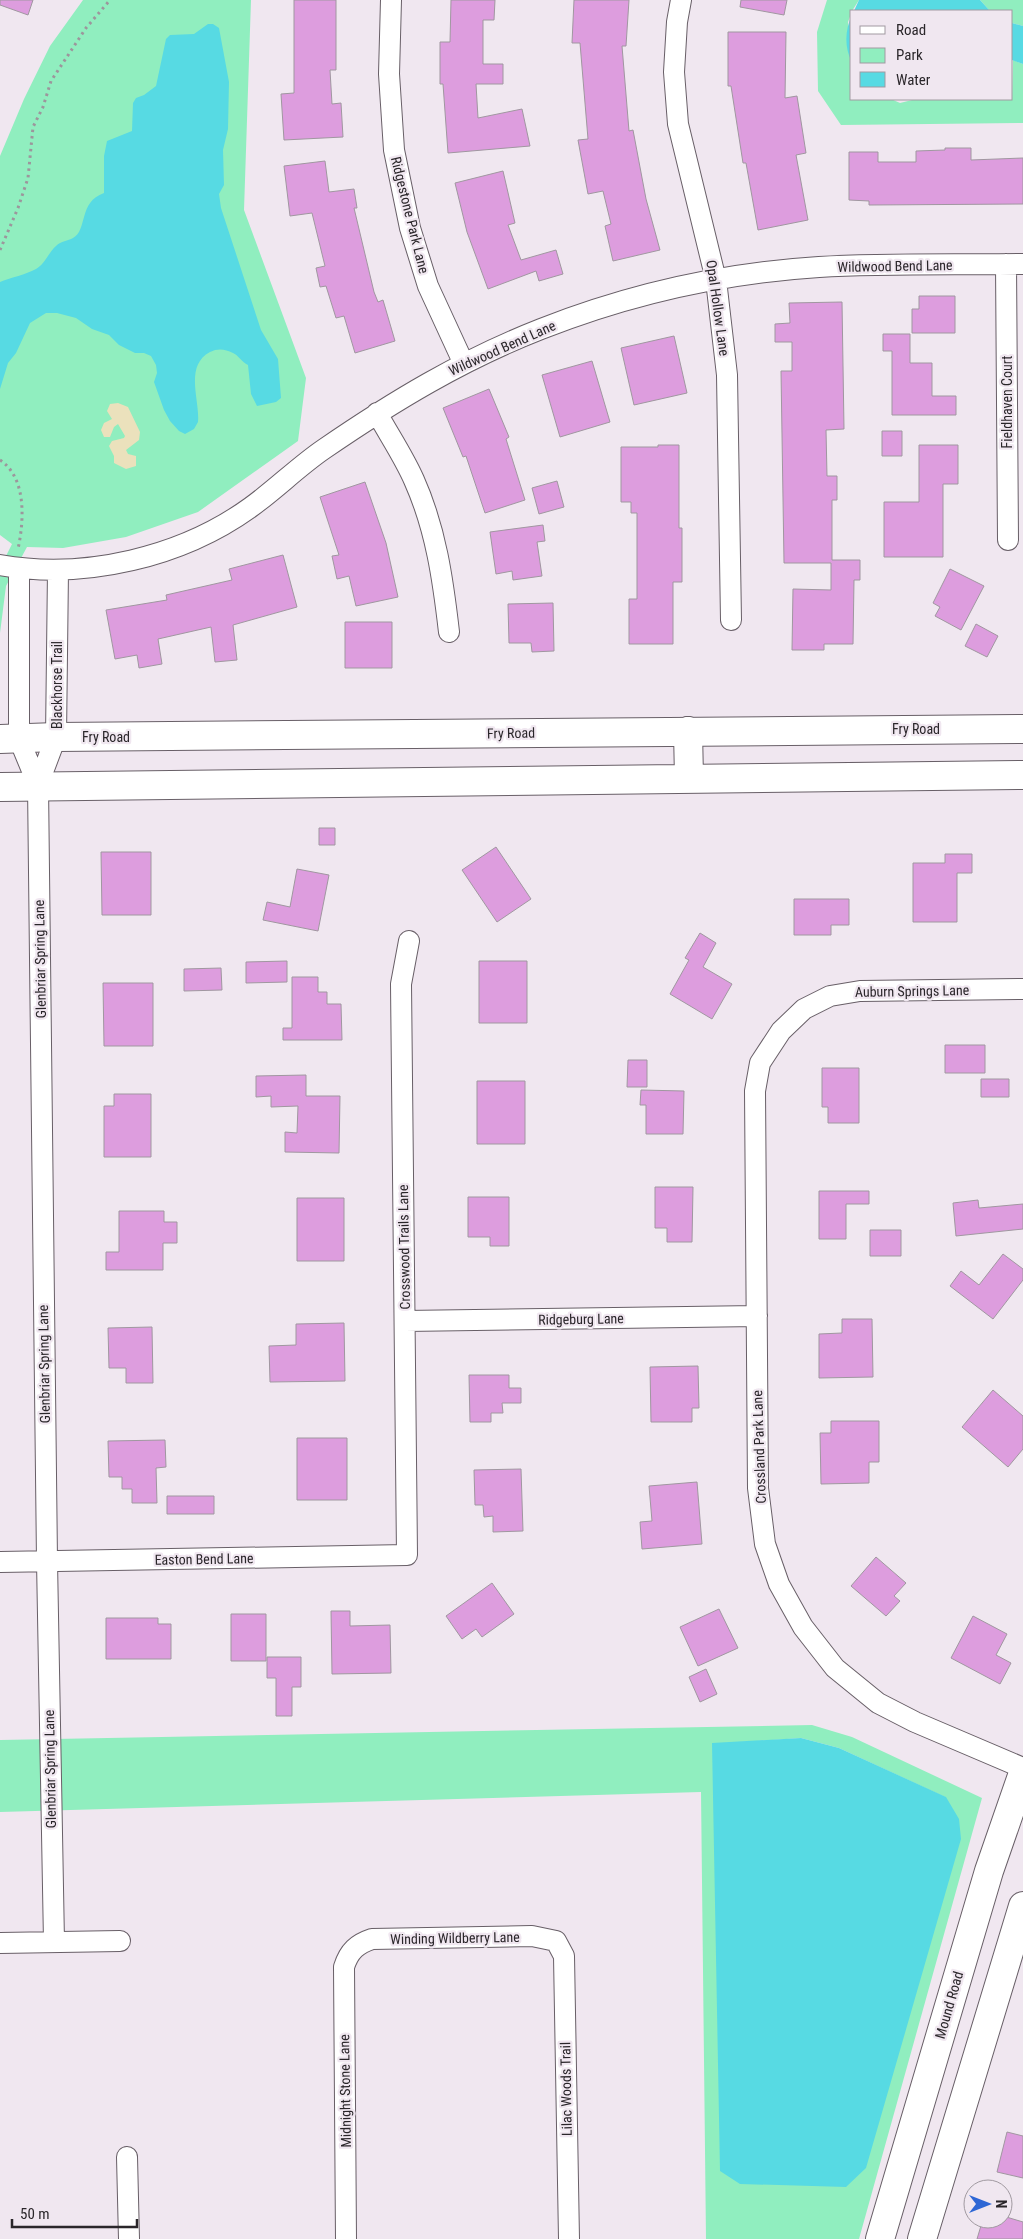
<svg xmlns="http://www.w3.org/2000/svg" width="1023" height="2239" font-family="'Roboto Condensed',sans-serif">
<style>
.green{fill:#90eebf;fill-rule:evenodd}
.sand{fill:#ebe1bc}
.water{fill:#57dae3}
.building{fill:#dd9dde;stroke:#a097a0}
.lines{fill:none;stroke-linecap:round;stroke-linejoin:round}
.street-casing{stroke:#685f67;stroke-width:22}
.secondary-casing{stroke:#685f67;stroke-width:30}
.path{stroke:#9c969c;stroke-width:3;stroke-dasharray:2.5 4;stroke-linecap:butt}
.street{stroke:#fff;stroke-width:20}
.secondary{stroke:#fff;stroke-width:28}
.labels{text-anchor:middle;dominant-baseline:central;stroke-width:4.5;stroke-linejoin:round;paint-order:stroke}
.street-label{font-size:14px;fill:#2a262a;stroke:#f0e7f0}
</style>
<rect width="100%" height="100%" fill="#f0e7f0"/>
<!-- green -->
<path class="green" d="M83 0H251L244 210 306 378 298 441 198 512 126 537 63 548 27 547 6 586 0 633V568L12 544 0 535V156L24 99 50 46Z
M827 0H859L852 11 848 22 850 58 852 62V99H891L900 103 916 99H1012L1013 60 1023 64V123L841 125 818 91 817 32Z
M980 0H1023V26L1012 23V11H990Z
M812 1725 852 1737 982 1798 859 2239H706L701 1792 0 1812V1740ZM801 1738 839 1748 945 1797 712 1744Z"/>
<!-- sand -->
<path class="sand" d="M118 403 128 407 140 432 139 440 126 450 128 454 136 456V466L126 469 114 463V456L109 446 112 441 124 438 125 436 118 424 114 427 110 437H104L101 430 104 423 112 419 107 411 110 404Z"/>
<!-- water -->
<path class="water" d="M859 0H980L990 11H854Z
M852 15V62C844 48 845 29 852 15Z
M1012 23 1023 26V64L1012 60Z
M208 24H213L219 28 229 82 228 129 223 150 224 185 219 194 221 208 261 330 278 359 281 398 276 402 257 406 251 394 248 365C242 362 238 355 233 353 225 349 218 348 210 352 184 366 200 400 198 422L194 429 185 434 179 431 170 421 164 410 154 382 157 373 156 365 151 356 144 353H135L119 345 109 335 92 329 76 318 57 313H46L30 323 16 353 8 363 0 389V282C12 277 25 275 36 269 44 265 49 252 56 246 61 241 68 241 73 238 88 230 78 202 104 193V156L107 141 132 131 133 103 136 98 144 95 156 86 166 39 170 35 194 34Z
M801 1738 839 1748 946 1797 959 1819 961 1839 866 2168 846 2187 740 2184 720 2171 712 1743Z"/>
<!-- building -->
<path class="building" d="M0 0H33L28 15 0 5Z
M294 0H336V70H330L332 104 341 103 343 137 284 140 281 94 294 93Z
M451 0H495L494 20H483V64H503V84H476L478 118 522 109 530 146 448 153 443 84H440V42H450Z
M574 0H629L626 46H622L629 131 633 130 646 199 660 250 613 261 605 226 611 224 603 191 588 194 578 140 588 139 580 43H572Z
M741 0H787L784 15 740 7Z
M728 32H786L785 98 797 96 806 153 796 155 808 220 758 230 746 163H743L731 86H728Z
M945 148H971V160L1023 158V204L869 205V201L849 200V152H878V162H916V151L945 150Z
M325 161 329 192 354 189 357 208H354L374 292 378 302 383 300 395 341 355 353 344 316 336 318 326 286 320 287 316 268 325 266 312 213 290 216 284 166Z
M503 171 515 223 508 225 521 260 556 250 563 274 539 281 536 271 488 289 467 232 455 183Z
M919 296H955V333H912V309H919Z
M842 302 844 429 826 430 827 476H837V500H832V560H860V580H854L853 644H824V650H792L793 589 831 590V563H784L781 371H792V342H775V324L790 323 789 303Z
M883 334H910V363H932V396H956V415H892V351H883Z
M674 336 687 393 634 405 621 348Z
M592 361 610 422 560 437 542 375Z
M489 389 509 437 506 439 525 500 485 513 466 456 463 457 443 408Z
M882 431H902V456H882Z
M658 445H679V528H682V582H673V644H629V599H637V513H631V502H621V447H658Z
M919 445H958V484H943V557H884V502H919Z
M557 481 564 507 539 514 532 488Z
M365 482 386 543 398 597 356 606 349 576 337 579 332 556 339 555 320 497Z
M543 525 545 541 537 542 542 576 513 580 512 571 496 574 490 532Z
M283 555 297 607 233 625 237 660 215 662 211 627 158 639 162 664 139 668 137 655 115 659 106 610 167 600 166 595 232 580 229 569Z
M950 569 984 586 961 630 935 616 940 607 933 603Z
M553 603 554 651 532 652 531 643H509L508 604Z
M345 622H392V668H345Z
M976 624 998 636 987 657 965 646Z
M319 828H335V845H319Z
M496 847 531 899 497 922 462 870Z
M101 852H151V915H102Z
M945 854H972V873H957V922H913V863H945Z
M297 869 329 875 318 931 263 920 267 902 290 907Z
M794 899H849V925H831V935H794Z
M700 933 716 943 703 967 732 984 712 1019 670 994 689 960 685 958Z
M287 961V982L246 983V962Z
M479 961H527V1023H479Z
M221 968 222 990 184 991V969Z
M292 977H318V992H327V1004H341L342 1040H283V1028H292Z
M103 983H153V1046H104Z
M945 1045H985V1073H945Z
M628 1060H647V1087H627Z
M822 1068H859V1123H828V1107H822Z
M306 1075V1096H340L339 1153 285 1152V1132L297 1133 298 1106 271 1107V1096L256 1097V1076Z
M981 1079H1009V1097H981Z
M477 1081H525V1144H477Z
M641 1090 684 1091 683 1134H646V1105H640Z
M114 1094H151V1157H104V1106H114Z
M655 1187H693L692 1242H667V1228H655Z
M819 1191H869V1204H846V1239H819Z
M468 1197H509V1246H490V1237H468Z
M297 1198H344V1261H297Z
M978 1200 979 1208 1023 1204V1229L956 1236 953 1203Z
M119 1211H164V1222H177V1243H163V1270H106V1252H119Z
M870 1230H901V1256H870Z
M1003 1254 1023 1269V1280L993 1319 950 1286 961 1271 979 1285Z
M842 1319H872L873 1377 819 1378V1334L842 1333Z
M344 1323 345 1381 270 1382 269 1346 296 1345V1324Z
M152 1327 153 1383H126V1368H109L108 1328Z
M698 1366 699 1408H692V1422H651L650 1367Z
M469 1375H509V1388H521V1403H502L503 1413H491V1422H470Z
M993 1390 1023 1416V1449L1008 1467 962 1427Z
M831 1421H879V1462H869V1483L821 1484 820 1433H831Z
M297 1438H347V1500H297Z
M165 1440 166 1467 156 1468 157 1503H132V1489H122V1477H109L108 1441Z
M521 1469 523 1531 493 1532V1516L484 1517 483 1505H475L474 1470Z
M697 1482 702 1544 642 1549 640 1522 652 1521 649 1486Z
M167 1496H214V1514H167Z
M876 1557 906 1583 894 1596 900 1601 886 1616 851 1586Z
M492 1583 514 1614 482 1637 476 1629 462 1639 446 1616Z
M719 1609 738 1648 698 1666 680 1627Z
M331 1611H350V1626L390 1625 391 1673 332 1674Z
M231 1614H266V1661H231Z
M973 1616 1007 1634 996 1655 1011 1663 1000 1684 951 1658Z
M106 1618H158V1624H171V1659H106Z
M267 1657H301V1687H292V1716H276V1678H267Z
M706 1669 717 1694 700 1702 689 1677Z
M1007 2132 1023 2136V2178L997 2172Z
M1003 2216 1023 2222V2239H977L983 2219H1003Z"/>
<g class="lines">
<!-- street casing -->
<g class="street-casing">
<path id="street" d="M391 0 389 74 394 150 410 228 428 286 463 362
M681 0 677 22 674 72 678 124 716 280 727 375 731 620
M1006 264 1008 540
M377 413C389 435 404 457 414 480 436 529 443 580 449 632
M0 565C85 580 182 557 251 507 276 489 299 466 324 449 394 401 462 360 541 329 630 294 724 273 819 267 887 263 955 265 1023 264
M19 568V739L38 785
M1023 989 860 991 830 996 804 1009 781 1031 760 1063 755 1091 758 1488 765 1544 779 1584 803 1627 835 1668 878 1703 915 1722 1023 1768
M405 1321 757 1316
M0 1562 407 1555 401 984 409 941
M54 1942 47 1561 38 785 56 737 58 570
M0 1943 120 1941
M127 2157 129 2239
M346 2239 344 1967C349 1951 357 1944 372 1939L532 1936 556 1941 564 1956 569 2239"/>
</g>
<!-- secondary casing -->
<g class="secondary-casing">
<path id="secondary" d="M688 731 689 778
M0 739 56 737 1023 729
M0 787 1023 775
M880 2239 989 1871 1023 1773
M922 2239 1023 1906"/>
</g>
<!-- path -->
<path class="path" d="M0 250 18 208 28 178 33 127 43 107 51 81 86 28 110 0
M0 460C27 478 24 521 18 549"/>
<!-- street -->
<use href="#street" class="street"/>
<!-- secondary -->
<use href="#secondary" class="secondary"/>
</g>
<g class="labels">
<!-- street labels -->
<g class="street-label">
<text transform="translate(410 215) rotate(76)">Ridgestone Park Lane</text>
<text transform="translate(895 266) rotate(-1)">Wildwood Bend Lane</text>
<text transform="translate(718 308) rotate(82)">Opal Hollow Lane</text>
<text transform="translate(502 348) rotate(-24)">Wildwood Bend Lane</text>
<text transform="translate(1007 402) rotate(-90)">Fieldhaven Court</text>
<text transform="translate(57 685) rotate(-90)">Blackhorse Trail</text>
<text x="916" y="729">Fry Road</text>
<text transform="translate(511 733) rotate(-1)">Fry Road</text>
<text x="106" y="737">Fry Road</text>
<text transform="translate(40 959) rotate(-91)">Glenbriar Spring Lane</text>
<text transform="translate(912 991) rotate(-1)">Auburn Springs Lane</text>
<text transform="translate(404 1247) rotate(-91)">Crosswood Trails Lane</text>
<text transform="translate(581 1319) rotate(-1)">Ridgeburg Lane</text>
<text transform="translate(44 1364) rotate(-91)">Glenbriar Spring Lane</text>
<text transform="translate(759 1447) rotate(-92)">Crossland Park Lane</text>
<text transform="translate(204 1559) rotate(-1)">Easton Bend Lane</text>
<text transform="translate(50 1769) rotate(-91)">Glenbriar Spring Lane</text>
<text transform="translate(455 1938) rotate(-1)">Winding Wildberry Lane</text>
<text transform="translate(949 2005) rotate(-74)">Mound Road</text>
<text transform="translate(566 2089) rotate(-91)">Lilac Woods Trail</text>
<text transform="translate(345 2091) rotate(-91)">Midnight Stone Lane</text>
</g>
</g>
<!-- legend -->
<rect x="850" y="10" width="162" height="90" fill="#f0e7f0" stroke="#a19aa1"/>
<rect x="860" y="26" width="25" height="8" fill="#ffffff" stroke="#a19aa1"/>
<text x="896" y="35" font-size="15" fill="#2a262a">Road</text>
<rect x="860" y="48" width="25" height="15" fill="#90eebf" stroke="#a19aa1"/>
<text x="896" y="60" font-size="15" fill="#2a262a">Park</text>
<rect x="860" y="72" width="25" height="15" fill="#57dae3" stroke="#a19aa1"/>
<text x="896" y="85" font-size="15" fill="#2a262a">Water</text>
<!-- north arrow -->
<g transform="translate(988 2204) rotate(90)"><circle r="24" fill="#f0e7f0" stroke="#a19aa1"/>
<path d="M0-4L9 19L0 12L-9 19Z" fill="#2e67d5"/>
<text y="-8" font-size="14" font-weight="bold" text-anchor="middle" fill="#2a262a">N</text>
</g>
<!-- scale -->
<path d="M12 2219v8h125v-8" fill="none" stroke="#2a262a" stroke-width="2.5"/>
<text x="20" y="2219" font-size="15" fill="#2a262a" stroke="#f0e7f0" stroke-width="4" paint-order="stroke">50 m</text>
</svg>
